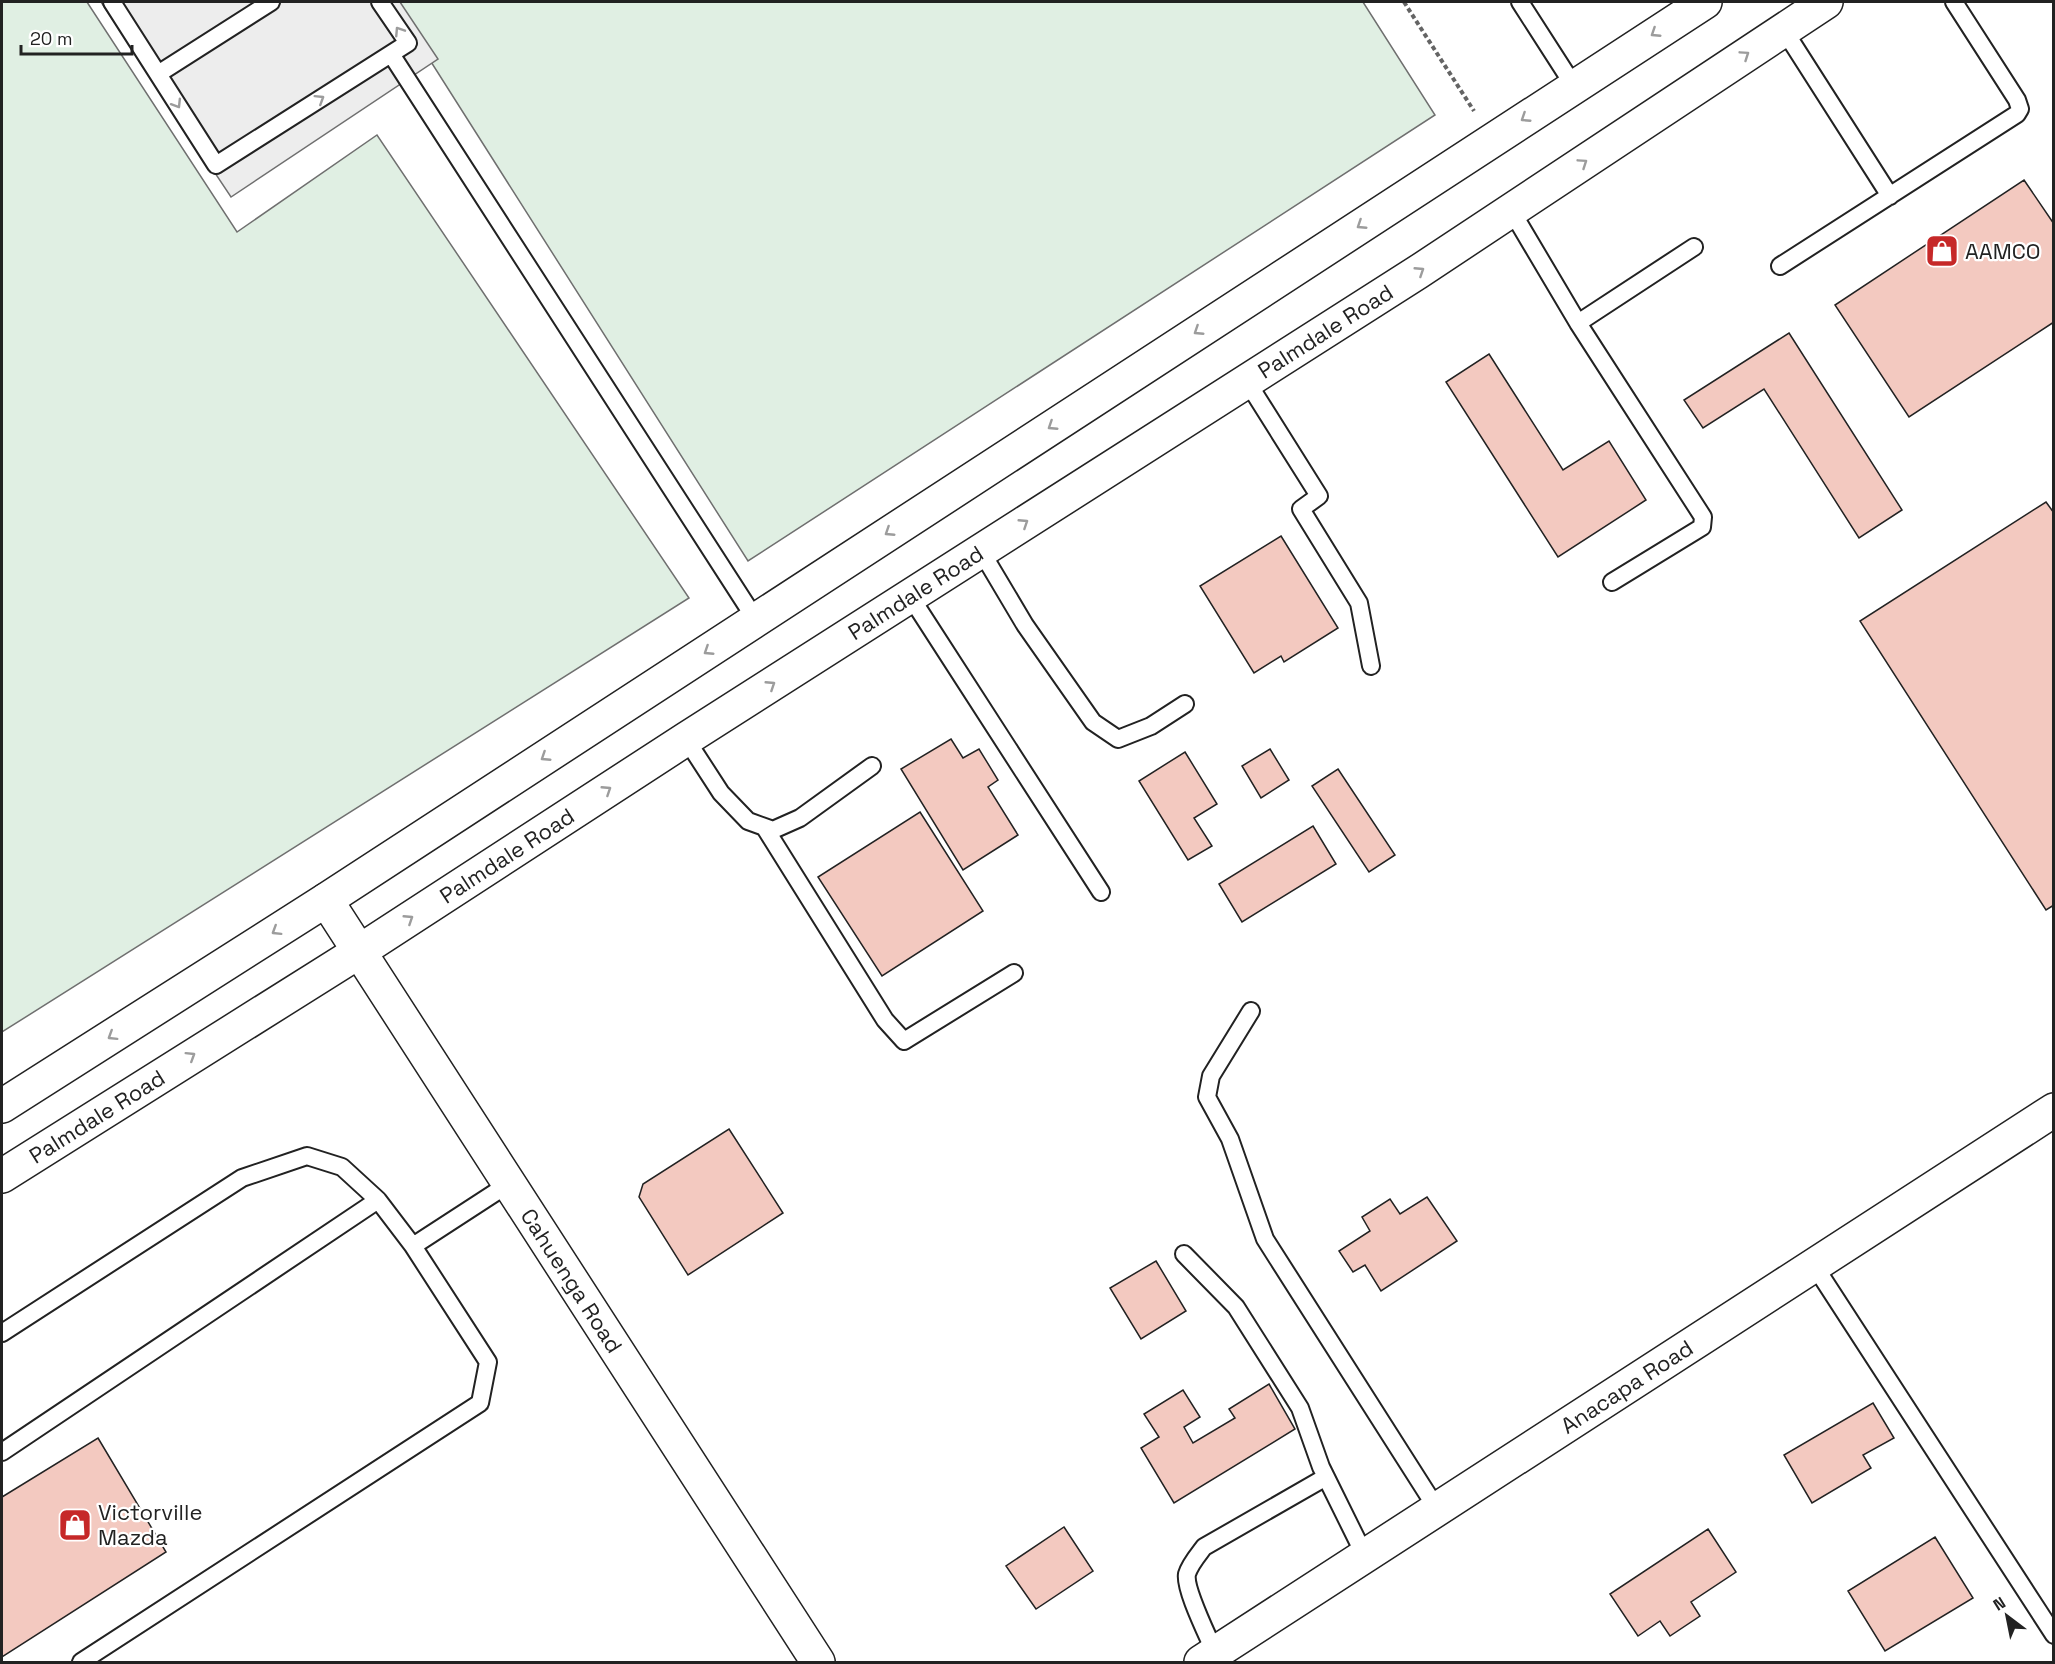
<svg xmlns="http://www.w3.org/2000/svg" width="2055" height="1664" font-family="'Space Grotesk',sans-serif">
<style>
.green{fill:#e0efe3;stroke:#6f6f6f;stroke-width:1.5}
.parking{fill:#ededed;stroke:#6f6f6f;stroke-width:1.5}
.building{fill:#f3c9c0;stroke:#222;stroke-width:1.5}
.lines{fill:none;stroke-linecap:round;stroke-linejoin:round}
.lane-casing{stroke:#222;stroke-width:20}
.street-casing{stroke:#222;stroke-width:36}
.secondary-casing{stroke:#222;stroke-width:36}
.highway-casing{stroke:#222;stroke-width:36}
.path{stroke:#646464;stroke-width:4;stroke-dasharray:4.5 3;stroke-linecap:butt}
.lane{stroke:#fff;stroke-width:16}
.street{stroke:#fff;stroke-width:33}
.secondary{stroke:#fff;stroke-width:33}
.highway{stroke:#fff;stroke-width:33}
.oneway{stroke:#9c9c9c}
.labels{text-anchor:middle;dominant-baseline:central;stroke-width:4.5;stroke-linejoin:round;paint-order:stroke}
.poi-label{font-size:22px;fill:#222;stroke:#fff;text-anchor:start}
.street-label{font-size:22px;fill:#222;stroke:#fff}
</style>
<rect width="100%" height="100%" fill="#fff"/>
<!-- green -->
<path class="green" d="M2 2H87L237 232 377 135 689 598 2 1032Z
M393 2H1363L1435 115 748 561Z"/>
<!-- parking -->
<path class="parking" d="M101 2H400L438 59 231 197Z"/>
<!-- building -->
<path class="building" d="M2024 180 2054 224V322L1909 417 1835 305Z
M1789 333 1902 510 1859 538 1764 389 1703 428 1684 400Z
M1489 354 1563 470 1609 441 1646 500 1558 557 1446 382Z
M2046 502 2054 513V905L2046 910 1860 621Z
M1281 536 1338 628 1284 662 1281 656 1254 673 1200 586Z
M951 739 963 758 979 749 998 780 988 787 1018 835 963 870 901 769Z
M1270 749 1289 780 1261 798 1242 766Z
M1185 752 1217 804 1194 818 1212 846 1188 860 1139 781Z
M1338 769 1395 855 1369 872 1312 786Z
M920 812 983 911 882 976 818 877Z
M1313 826 1336 864 1242 922 1219 884Z
M729 1129 783 1213 688 1275 639 1197 643 1184Z
M1427 1197 1457 1241 1381 1291 1365 1265 1353 1272 1339 1251 1370 1231 1362 1217 1390 1199 1400 1214Z
M1156 1261 1186 1311 1141 1339 1110 1288Z
M1269 1384 1295 1429 1174 1503 1141 1448 1159 1437 1144 1414 1183 1390 1200 1417 1184 1427 1193 1443 1235 1418 1229 1409Z
M1873 1403 1894 1438 1863 1455 1871 1468 1812 1503 1784 1455Z
M98 1438 166 1552 2 1657V1497Z
M1064 1527 1093 1571 1036 1609 1006 1566Z
M1708 1529 1736 1572 1691 1602 1700 1616 1670 1636 1660 1621 1638 1636 1610 1594Z
M1935 1537 1973 1598 1885 1651 1848 1591Z"/>
<g class="lines">
<!-- lane casing -->
<g class="lane-casing">
<path id="lane" d="M112 2 216 165 408 43 380 2
M1520 2 1574 86
M1784 30 1890 196
M391 54 756 620
M158 74 271 2
M1511 210 1578 323 1703 517 1702 527 1612 582
M1780 266 2017 114 2020 109 2017 100 1954 2
M1578 323 1694 247
M1246 380 1319 496 1301 509 1359 603 1371 666
M981 551 1025 625 1093 722 1118 739 1151 726 1185 704
M910 596 1101 892
M686 739 721 793 748 821 773 830 800 818 872 766
M765 828 885 1020 904 1041 1014 973
M1251 1011 1211 1076 1207 1097 1230 1139 1265 1239 1437 1509
M1184 1254 1236 1307 1300 1408 1321 1467 1365 1556
M1814 1265 2054 1635
M2 1333 242 1178 307 1156 342 1167 378 1200 413 1246
M2 1452 378 1200
M1215 1653C1209 1638 1184 1589 1187 1574 1190 1564 1198 1555 1204 1547L1326 1477
M81 1662 480 1403 488 1362 413 1246 510 1183"/>
</g>
<!-- street casing -->
<g class="street-casing">
<g id="street">
<path id="s1" d="M1201 1662 2054 1110"/>
</g>
</g>
<!-- secondary casing -->
<g class="secondary-casing">
<g id="secondary">
<path id="s2" d="M326 900 818 1662"/>
</g>
</g>
<!-- highway casing -->
<g class="highway-casing">
<g id="highway">
<path d="M2 1106 326 900 1705 2"/>
<path id="s3" d="M2 1176 360 951 686 739 1418 272 1826 2"/>
</g>
</g>
<!-- path -->
<path class="path" d="M1404 2 1474 111"/>
<!-- lane -->
<use href="#lane" class="lane"/>
<!-- street -->
<use href="#street" class="street"/>
<!-- secondary -->
<use href="#secondary" class="secondary"/>
<!-- highway -->
<use href="#highway" class="highway"/>
</g>
<!-- one-way arrows -->
<defs><path id="oneway-chevron" d="M-2-3.5L2.5 0L-2 3.5" fill="none" stroke-width="1.6" stroke-linecap="round" stroke-linejoin="round" transform="scale(1.5)"/></defs>
<g class="oneway">
<use href="#oneway-chevron" transform="translate(399 31) rotate(-123)"/>
<use href="#oneway-chevron" transform="translate(1655 33) rotate(147)"/>
<use href="#oneway-chevron" transform="translate(1745 55) rotate(-34)"/>
<use href="#oneway-chevron" transform="translate(320 99) rotate(-32)"/>
<use href="#oneway-chevron" transform="translate(177 104) rotate(58)"/>
<use href="#oneway-chevron" transform="translate(1525 118) rotate(147)"/>
<use href="#oneway-chevron" transform="translate(1583 163) rotate(-34)"/>
<use href="#oneway-chevron" transform="translate(1361 225) rotate(147)"/>
<use href="#oneway-chevron" transform="translate(1420 271) rotate(-33)"/>
<use href="#oneway-chevron" transform="translate(1198 331) rotate(147)"/>
<use href="#oneway-chevron" transform="translate(1052 426) rotate(147)"/>
<use href="#oneway-chevron" transform="translate(1024 523) rotate(-33)"/>
<use href="#oneway-chevron" transform="translate(889 532) rotate(147)"/>
<use href="#oneway-chevron" transform="translate(708 651) rotate(147)"/>
<use href="#oneway-chevron" transform="translate(771 685) rotate(-33)"/>
<use href="#oneway-chevron" transform="translate(545 757) rotate(147)"/>
<use href="#oneway-chevron" transform="translate(607 790) rotate(-33)"/>
<use href="#oneway-chevron" transform="translate(409 919) rotate(-33)"/>
<use href="#oneway-chevron" transform="translate(276 931) rotate(148)"/>
<use href="#oneway-chevron" transform="translate(112 1036) rotate(148)"/>
<use href="#oneway-chevron" transform="translate(191 1056) rotate(-32)"/>
</g>
<!-- icons -->
<defs>
<g id="shop-square" transform="scale(1.725)"><rect x="-9" y="-9" width="18" height="18" rx="4" fill="#c62828" stroke="#fff"/><path d="M-5-2.5h2.3a2.7 3.5 0 0 1 5.4 0H5L5.5 6h-11ZM-1.5-2.5h3a1.5 2.3 0 0 0-3 0Z" fill="#fff"/></g>
</defs>
<g fill-rule="evenodd">
<use href="#shop-square" x="1942" y="251"/>
<use href="#shop-square" x="75" y="1525"/>
</g>
<g class="labels">
<!-- poi labels -->
<g class="poi-label">
<text x="1965" y="251">AAMCO</text>
<text x="98" y="1512">Victorville<tspan x="98" dy="25">Mazda</tspan></text>
</g>
<!-- street labels -->
<g class="street-label">
<text stroke="none"><textPath href="#s3" startOffset="1570">Palmdale Road</textPath></text>
<text stroke="none"><textPath href="#s3" startOffset="1084">Palmdale Road</textPath></text>
<text stroke="none"><textPath href="#s3" startOffset="598">Palmdale Road</textPath></text>
<text stroke="none"><textPath href="#s3" startOffset="112">Palmdale Road</textPath></text>
<text stroke="none"><textPath href="#s2" startOffset="453">Cahuenga Road</textPath></text>
<text stroke="none"><textPath href="#s1" startOffset="507">Anacapa Road</textPath></text>
</g>
</g>
<!-- border -->
<rect width="2055" height="1664" fill="none" stroke="#222222" stroke-width="6"/>
<!-- north arrow -->
<g transform="translate(2007 1616) rotate(328)" stroke="#ffffff" stroke-width="4.5" paint-order="stroke">
<path d="M0-4.5L10 22L0 15L-10 22Z" fill="#222222"/>
<text y="-9" font-size="16" font-weight="bold" text-anchor="middle" fill="#222222">N</text>
</g>
<!-- scale -->
<path d="M21 45v9h111v-9" fill="none" stroke="#222222" stroke-width="3"/>
<text x="30" y="45" font-size="18" fill="#222222" stroke="#ffffff" stroke-width="4.5" paint-order="stroke">20 m</text>
</svg>
